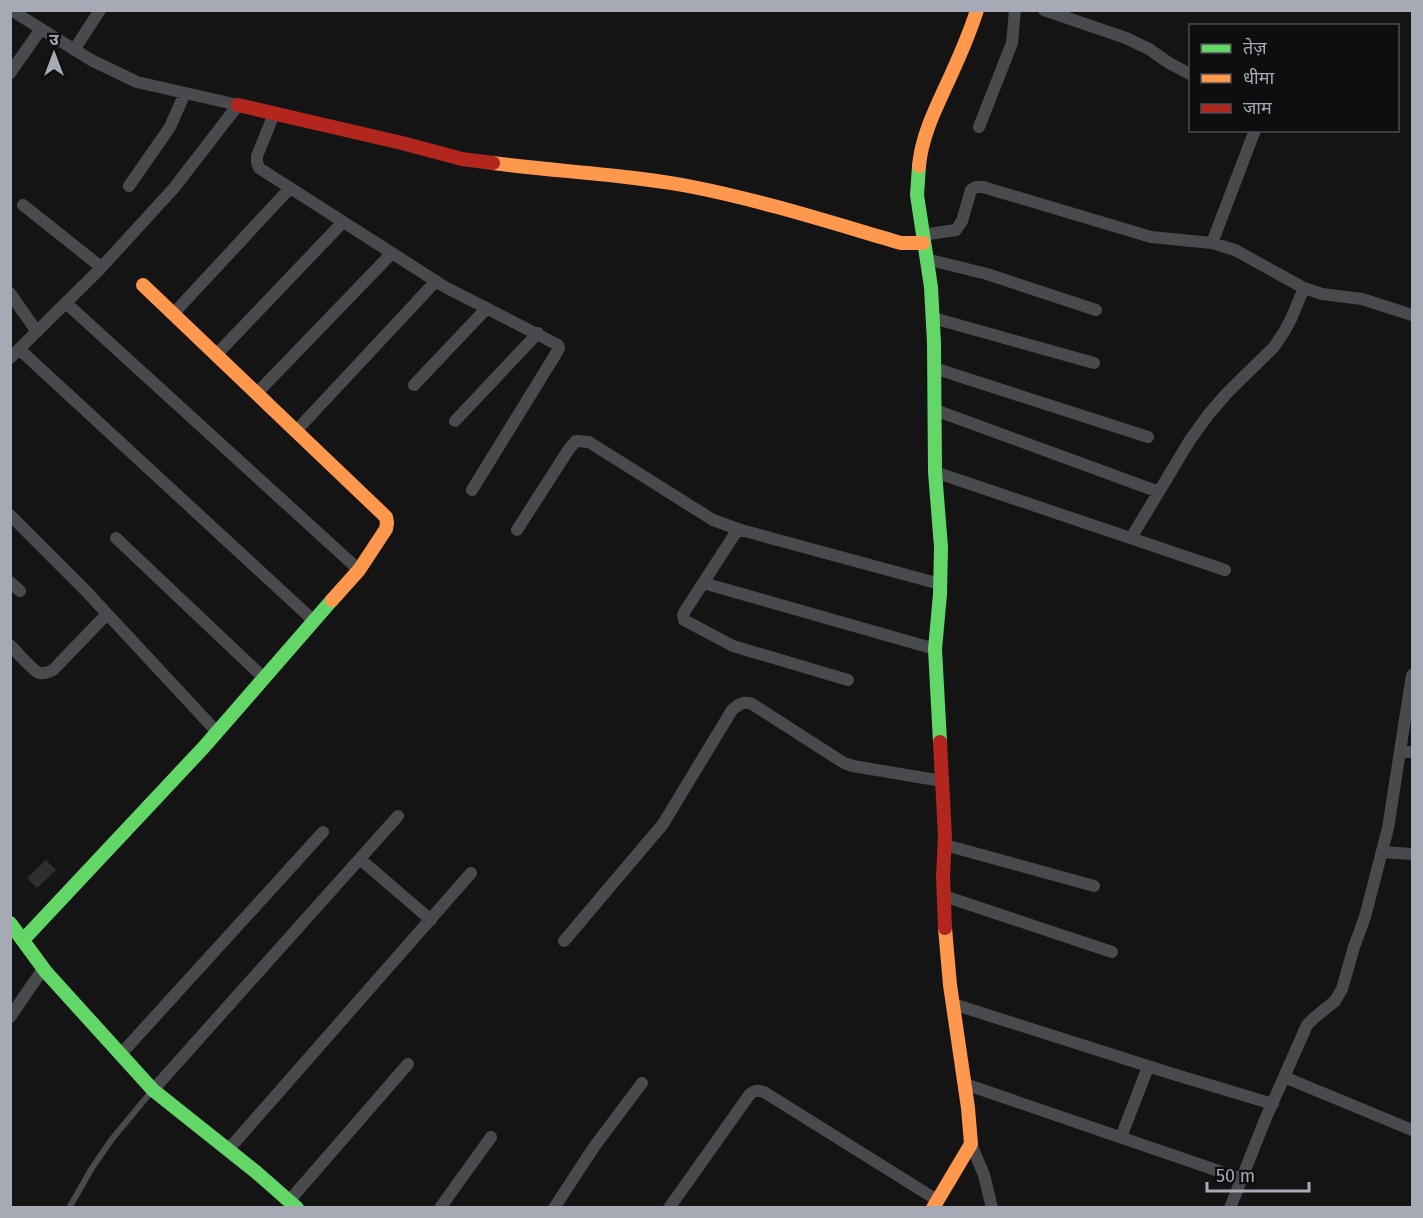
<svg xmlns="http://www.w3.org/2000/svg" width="1423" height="1218" font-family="'Fira Sans','Noto Sans Devanagari',sans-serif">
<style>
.building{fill:#2f2f30}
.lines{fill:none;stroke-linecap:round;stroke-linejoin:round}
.lane{stroke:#494a4d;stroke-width:6}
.street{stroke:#494a4d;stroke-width:12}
.fast{stroke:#63d668;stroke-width:14}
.slow{stroke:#ff974d;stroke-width:14}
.jam{stroke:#b3261e;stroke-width:14}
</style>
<rect width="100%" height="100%" fill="#141414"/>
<!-- building -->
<path class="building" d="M46 860 56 870 37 888 27 878Z"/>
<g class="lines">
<!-- lane -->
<path class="lane" d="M69 1208 92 1168 112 1139 151 1092"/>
<!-- street -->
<path class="street" d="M1044 10 1126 38 1149 49 1169 63 1190 74
M74 50 100 10
M10 73 41 29
M274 114 257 156V162L259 168 445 287 558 345 559 348 557 352 472 490
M979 127 1012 43 1015 10
M129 186 170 127 185 93
M23 205 101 267
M922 235 956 230 962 221 971 190 976 187H983L1151 237 1212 243 1235 250 1304 288 1322 294 1362 299 1412 315
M1212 243 1255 130
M926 259 987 274 1096 310
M10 293 37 332
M66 303 359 570
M174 313 290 188
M933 318 1094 363
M19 349 314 621
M217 354 343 222
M10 358 99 270 174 188 238 105 137 82 91 60 11 10
M934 368 1148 437
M414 385 487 308
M257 393 392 253
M935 410 1159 492
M455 421 538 333
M296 431 436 281
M935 472 1225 570
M10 515 85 590 217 732
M738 529 685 611 683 615 684 620 733 646 848 680
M517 530 569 449 576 441 589 442 713 520 741 530 940 584
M116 538 264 678
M1131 538 1190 440 1208 415 1227 393 1274 347 1284 332 1291 319 1304 288
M10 582 20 591
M703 583 935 649
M10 645C17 652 31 669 39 673 44 674 49 672 53 670L107 614
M1400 752H1412
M945 845 1094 886
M1382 852 1412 854
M360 859 431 920
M944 896 1112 952
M564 941 663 824 732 710C739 704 743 701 752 704L844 763 853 766 942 781
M953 1004 1173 1074 1273 1104
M10 1017 43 969
M120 1055 323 832
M1284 1077 1412 1130
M965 1084 1242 1179
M153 1090 398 816
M1121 1137 1148 1067
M971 1144 984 1175 992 1208
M228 1150 471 873
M289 1201 408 1064
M440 1208 491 1137
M554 1208 594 1147 642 1083
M669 1208 750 1094C755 1090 758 1090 764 1092L937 1200
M1230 1208 1265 1120 1307 1025 1314 1018 1335 1001 1342 989 1354 947 1365 917 1388 828 1412 675"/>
<!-- fast -->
<path class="fast" d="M919 166 917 195 931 287 934 343 935 472 941 547 940 594 935 649 940 742
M10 923 46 972 153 1090 256 1172 297 1208
M23 940 204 747 332 600"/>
<!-- slow -->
<path class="slow" d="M493 163C560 172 627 174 693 187 764 201 832 223 901 243H923
M919 166C922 133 938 104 951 75 961 53 970 32 977 10
M143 285 386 517 387 523 386 529 359 570 332 600
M933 1208 971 1144 968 1108 950 985 945 928"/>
<!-- jam -->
<path class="jam" d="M238 105 402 143 462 159 493 163
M940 742 945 836 943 876 945 928"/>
</g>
<!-- border -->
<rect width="1423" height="1218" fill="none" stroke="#a6aab5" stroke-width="24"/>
<!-- legend -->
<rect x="1189" y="24" width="210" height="108" fill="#0e0e10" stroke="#4b4c52" stroke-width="1.5"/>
<rect x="1201" y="44" width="30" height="9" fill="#63d668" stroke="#4b4c52" stroke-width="1.5"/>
<text x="1243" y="54" font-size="18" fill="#a6aab5">तेज़</text>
<rect x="1201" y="74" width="30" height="9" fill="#ff974d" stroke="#4b4c52" stroke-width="1.5"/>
<text x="1243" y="84" font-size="18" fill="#a6aab5">धीमा</text>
<rect x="1201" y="104" width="30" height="9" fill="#b3261e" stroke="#4b4c52" stroke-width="1.5"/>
<text x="1243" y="114" font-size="18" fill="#a6aab5">जाम</text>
<!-- north arrow -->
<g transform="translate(54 54)" stroke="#0e0e10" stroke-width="4.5" paint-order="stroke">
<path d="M0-4.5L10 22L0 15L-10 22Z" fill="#a6aab5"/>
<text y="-9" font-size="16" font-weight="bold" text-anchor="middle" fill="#a6aab5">उ</text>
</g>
<!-- scale -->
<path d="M1207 1182v9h102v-9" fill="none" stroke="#a6aab5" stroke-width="3"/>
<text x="1216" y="1182" font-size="18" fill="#a6aab5" stroke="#0e0e10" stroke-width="4.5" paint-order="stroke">50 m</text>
</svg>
